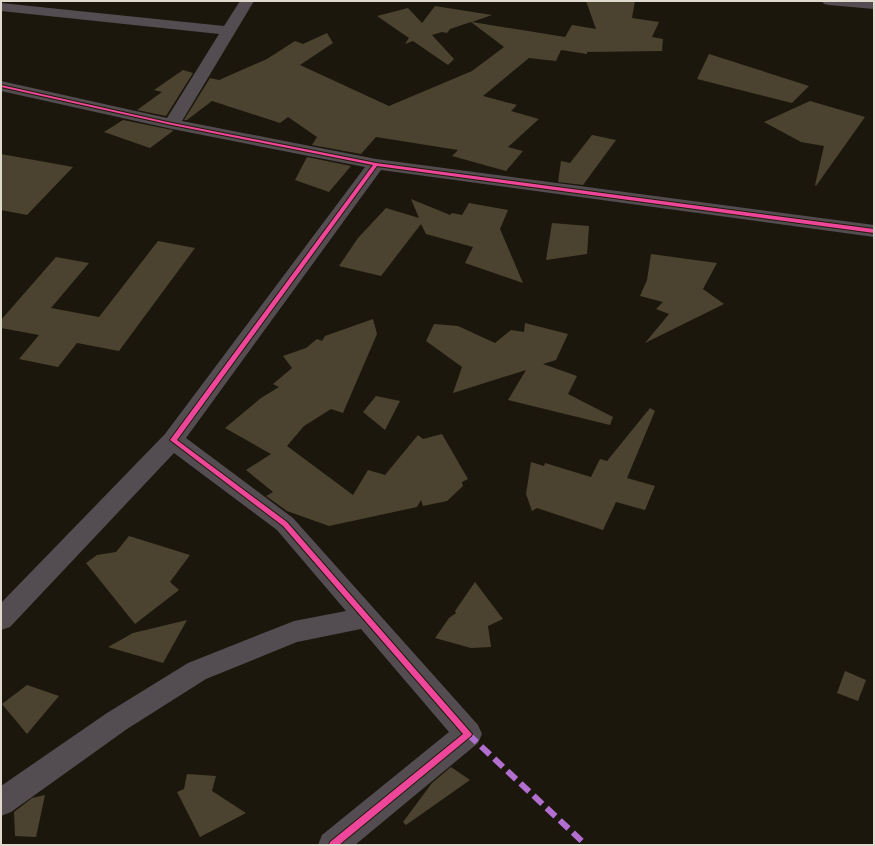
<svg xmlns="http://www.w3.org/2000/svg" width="875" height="846" font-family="Overpass,sans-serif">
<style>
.building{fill:#4b432f}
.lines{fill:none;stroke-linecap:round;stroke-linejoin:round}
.street{fill:#534d52;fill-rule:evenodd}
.quiet{stroke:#b36fd0;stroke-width:6;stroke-dasharray:12 6;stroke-linecap:butt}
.cycleway-casing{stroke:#221a06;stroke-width:2}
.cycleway{fill:#ed469a;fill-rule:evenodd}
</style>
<rect width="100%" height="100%" fill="#1c170c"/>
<!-- building -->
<path class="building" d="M586 1H635L632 18 659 22 652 37 663 39 662 51 587 52V54L561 50 556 61 529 58 483 96 517 105 511 111 539 119 508 147 523 151 506 171 452 156 458 150 376 137 361 154 312 145 317 137 288 117 280 123 212 101 187 120H184L210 78 219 80 267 59 295 41 303 44 327 33 333 43 300 65 389 106 472 71 504 47 471 22 450 29 447 33 442 32 432 35 454 59 448 65 413 41 405 44 409 38 377 16 408 8 422 23 435 6 492 15 472 22 565 37 572 25 596 29Z
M709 54 809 86 792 103 697 79Z
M183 70 193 73 166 116 137 110 162 92 154 90Z
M810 101 865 117 816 186 815 185 824 146 801 142 764 122Z
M123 120 172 130 173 131 150 148 104 132Z
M592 135 616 140 583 185 558 182 561 161 570 163Z
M1 154 73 167 27 215 1 210Z
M307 157 351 166 329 192 295 180Z
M411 199 450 215 452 213 462 215 469 203 508 210 500 229 523 283 465 263 473 247 426 234 421 224 381 276 339 266 358 238 386 208 419 218Z
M552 223 589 226 587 254 546 260Z
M158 241 195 248 119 351 77 343 58 367 19 359 39 335 1 328V320L56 257 89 263 51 308 99 317Z
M651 254 717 263 703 289 724 304 645 343 669 314 656 309 663 302 640 296 647 280Z
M373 319 377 334 343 413 331 409 304 426 287 446 353 495 368 470 385 475 418 435 423 439 442 434 468 479 462 482 463 486 447 501 423 506 421 500 417 507 329 526 287 511 266 496 273 492 246 470 271 454 225 428 261 398 279 387 273 384 292 368 283 356 306 348 317 339 322 341 325 336Z
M525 323 568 334 556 360 543 364 577 376 568 394 613 417 610 425 508 400 526 370 453 393 462 367 426 341 434 324 458 326 495 343 511 330 524 332Z
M376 396 400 401 385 430 363 412Z
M650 408 655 411 627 478 655 486 645 510 616 502 603 530 537 508 532 511 526 494 531 462 544 466 545 463 591 477 600 459 607 461Z
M129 536 190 555 170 582 179 590 135 624 86 563 97 555 116 552Z
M475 582 503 619 488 626 491 647 471 648 435 638 449 618 456 613 455 611Z
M187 620 163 663 108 647 133 633Z
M845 671 866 680 858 701 837 693Z
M27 685 59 696 27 734 2 704Z
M451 767 470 780 406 825 403 822 432 783Z
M187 774 216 776 212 791 246 813 200 837 177 792 184 789Z
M45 795 36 837 15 836 14 812 32 798Z"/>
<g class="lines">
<!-- street -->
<path class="street" d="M240 1H254L182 121 376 159 874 225V237L381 170 186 438 293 518 478 725 482 734 478 743 355 845H318L322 835 449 732 361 629 297 642 206 679 127 729 11 812 1 816V786L107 713 188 663 294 621 346 611 277 530 174 453 10 627 1 630V603L165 434 365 167 172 129 1 91V81L167 118 219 34 1 11V3L224 26Z
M822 1H874V9L829 5 824 4Z"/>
<!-- quiet -->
<path class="quiet" d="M468 734 586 845"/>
<!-- cycleway casing -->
<g class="cycleway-casing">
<path id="cycleway" d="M1 85 172 123 376 163 874 229V233L377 166 177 440 287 522 472 734 471 736 339 845H329L330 842 463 734 283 526 170 440 373 165 172 125 1 87Z"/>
</g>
<!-- cycleway -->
<use href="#cycleway" class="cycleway"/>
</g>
<!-- border -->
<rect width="875" height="846" fill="none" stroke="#dfdacd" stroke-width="4"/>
</svg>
